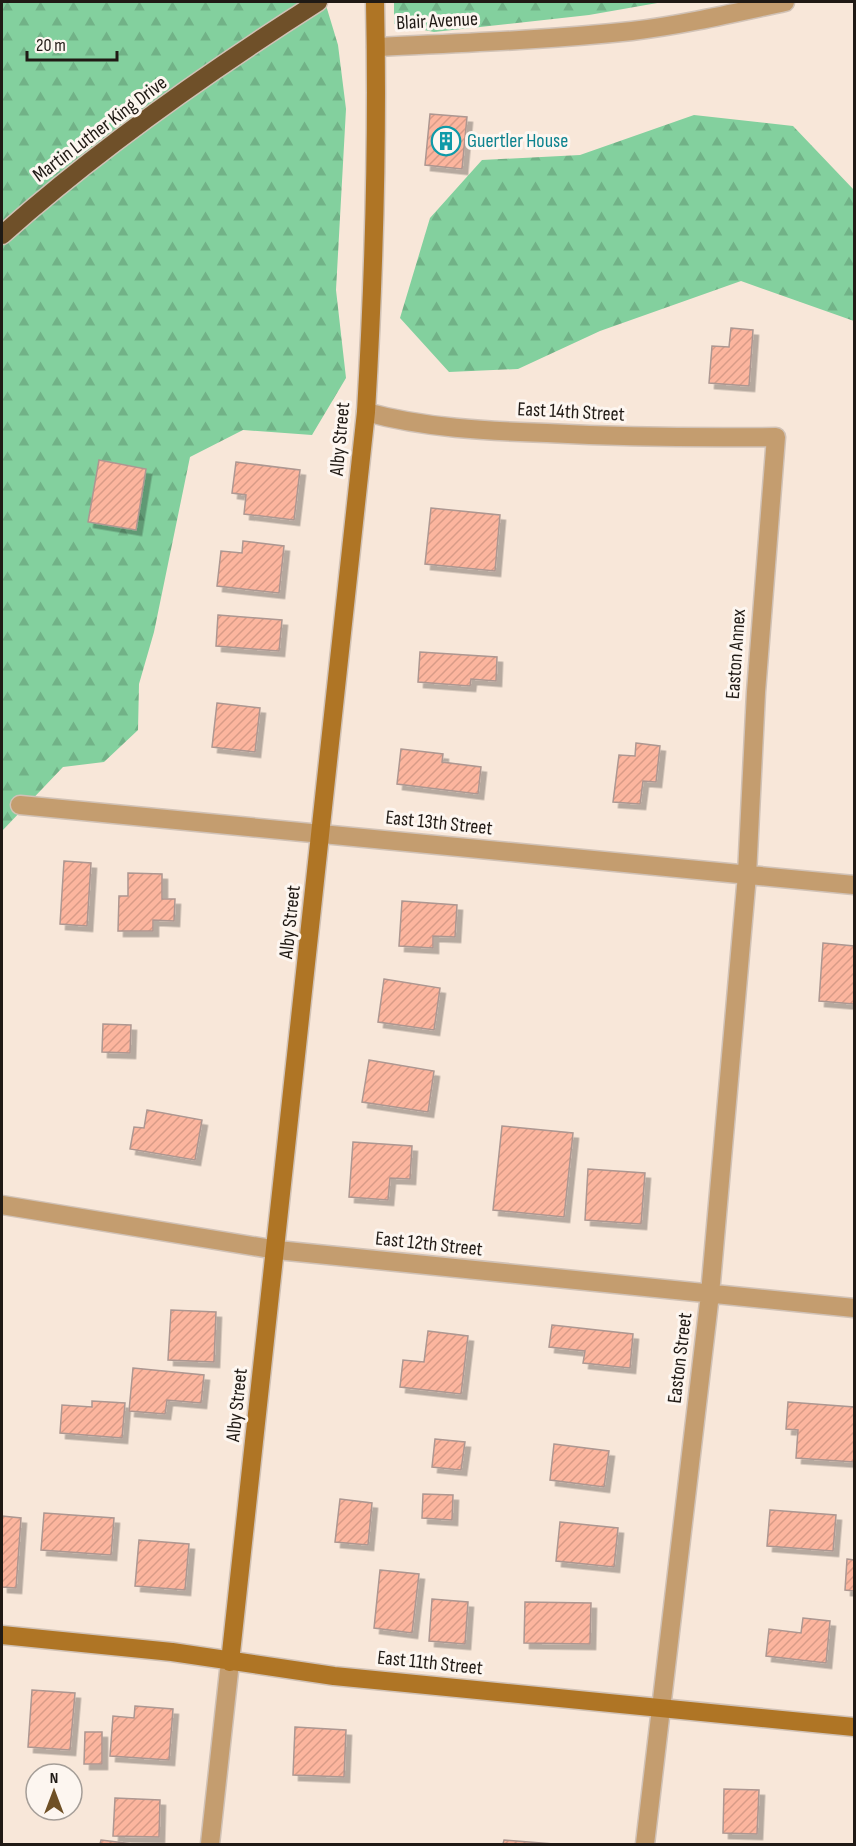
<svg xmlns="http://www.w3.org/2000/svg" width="856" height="1846" font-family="'Sofia Sans Condensed',sans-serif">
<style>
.forest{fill:url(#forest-firs)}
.building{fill:url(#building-hatch);stroke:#ad9791;stroke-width:1.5;filter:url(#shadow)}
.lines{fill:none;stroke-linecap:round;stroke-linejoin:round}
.street-casing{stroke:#d1c2b6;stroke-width:21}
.secondary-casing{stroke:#d1c2b6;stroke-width:21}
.highway-casing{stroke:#d1c2b6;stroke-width:21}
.street{stroke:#c49d6f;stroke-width:18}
.secondary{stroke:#af7525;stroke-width:18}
.highway{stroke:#6f5029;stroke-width:18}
.labels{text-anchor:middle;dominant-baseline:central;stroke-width:6;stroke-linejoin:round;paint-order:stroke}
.street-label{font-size:20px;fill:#201a15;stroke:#fdf6f0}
.culture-label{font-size:20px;fill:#0d838f;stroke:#fdf6f0;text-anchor:start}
</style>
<defs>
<pattern id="forest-firs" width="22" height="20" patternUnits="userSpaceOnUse" patternTransform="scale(1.5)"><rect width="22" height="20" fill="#83d09e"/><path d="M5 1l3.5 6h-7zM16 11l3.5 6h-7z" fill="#71b287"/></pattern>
<pattern id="building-hatch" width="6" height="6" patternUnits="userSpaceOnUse" patternTransform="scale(1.5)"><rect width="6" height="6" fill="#fcb59e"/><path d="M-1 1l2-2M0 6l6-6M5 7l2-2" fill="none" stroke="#d89b87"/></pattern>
<filter id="shadow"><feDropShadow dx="5.5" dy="5.5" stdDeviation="0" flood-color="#0004"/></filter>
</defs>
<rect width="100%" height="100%" fill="#f8e7d9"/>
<!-- forest -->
<path class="forest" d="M2 2H325L338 45 346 109 336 290 346 378 312 435 243 430 190 457 154 632 139 684 138 730 104 762 63 767 2 831Z
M394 2H663L589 15 434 32 394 24Z
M694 115 793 126 854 190V321L741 281 600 331 518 369 449 372 400 318 430 218 482 160 580 155Z"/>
<!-- building -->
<path class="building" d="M430 114 467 117 462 169 425 165Z
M731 328 753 330 749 386 709 383 712 346 729 347Z
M99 460 146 469 136 530 88 522Z
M236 462 300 470 294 520 244 514 246 495 232 493Z
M431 508 500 515 495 571 425 564Z
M243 541 284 546 279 593 217 586 221 551 242 553Z
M218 615 282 620 279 651 216 646Z
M420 652 497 657 496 681 471 679 470 686 418 682Z
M217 703 260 708 255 752 212 747Z
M636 743 660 746 656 782 643 781 640 804 613 802 619 755 635 756Z
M401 749 443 754 442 762 481 767 478 794 397 784Z
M64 861 91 863 87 926 60 924Z
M128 873 162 874V899H175L174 921 153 920V931H118L119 896H128Z
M402 901 457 905 455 937 433 936V948L399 946Z
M823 943 854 946V1004L819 1001Z
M384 979 440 988 434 1030 378 1022Z
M103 1024 131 1025 130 1053 102 1052Z
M369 1060 434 1071 428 1112 362 1102Z
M147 1110 202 1120 195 1160 130 1149 134 1127 144 1128Z
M502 1126 573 1133 564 1217 493 1210Z
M353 1142 412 1146 410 1179 390 1178 388 1200 349 1197Z
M588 1169 645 1173 641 1224 585 1220Z
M171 1310 216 1312 214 1362 168 1360Z
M552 1325 633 1334 630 1368 583 1363 585 1351 549 1347Z
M428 1331 468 1336 461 1394 400 1387 403 1360 424 1362Z
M133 1368 204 1375 201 1403 167 1400 165 1414 129 1411Z
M92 1401 125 1403 122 1438 60 1433 62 1405 92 1407Z
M788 1402 854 1407V1462L796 1458 798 1430 786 1429Z
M435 1439 465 1442 461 1470 432 1467Z
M554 1444 609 1451 604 1487 550 1480Z
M423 1494 453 1495 452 1520 422 1518Z
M340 1499 372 1503 368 1545 335 1542Z
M770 1510 836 1515 833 1551 767 1546Z
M44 1513 114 1518 111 1555 41 1550Z
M2 1516 21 1518 16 1588 2 1587Z
M560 1522 618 1528 614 1567 556 1561Z
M139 1540 189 1544 185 1590 135 1586Z
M847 1559 854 1560V1591L845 1590Z
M380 1570 419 1574 412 1633 374 1628Z
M432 1599 468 1602 465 1644 429 1641Z
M525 1602 591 1603 590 1644 524 1643Z
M803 1618 830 1621 826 1663 766 1656 769 1629 801 1633Z
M32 1690 75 1693 70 1750 28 1747Z
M135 1706 173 1709 169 1760 110 1756 113 1716 134 1718Z
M295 1727 346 1730 344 1777 293 1775Z
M85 1732H102V1764H84Z
M724 1789 759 1790 757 1834 723 1833Z
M115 1798 160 1800 159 1837 113 1836Z
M101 1840 133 1844H100Z
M504 1840 554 1844H503Z"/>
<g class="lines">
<!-- street casing -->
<g class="street-casing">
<path id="street" d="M376 47C461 43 547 40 632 31 683 25 734 13 785 2
M366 412C424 428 487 431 547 433 624 437 700 438 776 437L756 692 747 875 710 1294 645 1844
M20 805 854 885
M2 1205 277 1250 854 1308
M210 1844 230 1662"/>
</g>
<!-- secondary casing -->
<g class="secondary-casing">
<path id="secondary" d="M2 1635 172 1652 334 1676 854 1727
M230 1662 366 412C374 275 378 138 375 2"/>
</g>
<!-- highway casing -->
<g class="highway-casing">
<path id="highway" d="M2 235C99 148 208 72 318 2"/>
</g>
<!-- street -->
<use href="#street" class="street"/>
<!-- secondary -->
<use href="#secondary" class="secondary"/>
<!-- highway -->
<use href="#highway" class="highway"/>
</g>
<!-- icons -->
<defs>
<g id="building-ring" transform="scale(1.5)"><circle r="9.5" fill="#fdf6f0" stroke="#0f9aa8" stroke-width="1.5"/><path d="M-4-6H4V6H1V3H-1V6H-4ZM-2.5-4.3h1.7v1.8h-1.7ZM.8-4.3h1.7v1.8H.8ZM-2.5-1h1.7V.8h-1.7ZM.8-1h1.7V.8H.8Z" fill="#0f9aa8"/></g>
</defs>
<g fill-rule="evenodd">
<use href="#building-ring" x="446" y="141"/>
</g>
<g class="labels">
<!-- street labels -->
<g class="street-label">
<text transform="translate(437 21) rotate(-3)">Blair Avenue</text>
<text transform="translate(100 129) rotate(-37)">Martin Luther King Drive</text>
<text transform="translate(571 412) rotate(3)">East 14th Street</text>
<text transform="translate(340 439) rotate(-85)">Alby Street</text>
<text transform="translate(736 654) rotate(-86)">Easton Annex</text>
<text transform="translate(439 823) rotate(6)">East 13th Street</text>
<text transform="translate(290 922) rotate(-84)">Alby Street</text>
<text transform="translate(429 1244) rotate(6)">East 12th Street</text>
<text transform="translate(680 1358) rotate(-83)">Easton Street</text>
<text transform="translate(237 1405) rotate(-84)">Alby Street</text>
<text transform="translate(430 1663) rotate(6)">East 11th Street</text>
</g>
<!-- culture labels -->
<g class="culture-label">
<text x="467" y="141">Guertler House</text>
</g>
</g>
<!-- border -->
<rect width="856" height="1846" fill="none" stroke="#201a15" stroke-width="6"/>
<!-- north arrow -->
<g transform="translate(54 1792)"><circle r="28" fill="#fdf6f0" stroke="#a59e98" stroke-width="1.5"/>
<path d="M0-4.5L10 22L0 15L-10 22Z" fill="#6f5025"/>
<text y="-9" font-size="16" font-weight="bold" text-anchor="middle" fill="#201a15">N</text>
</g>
<!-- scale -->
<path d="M27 51v9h90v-9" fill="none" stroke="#201a15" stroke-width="3"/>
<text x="36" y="51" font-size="18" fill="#201a15" stroke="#fdf6f0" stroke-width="4.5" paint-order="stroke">20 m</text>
</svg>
